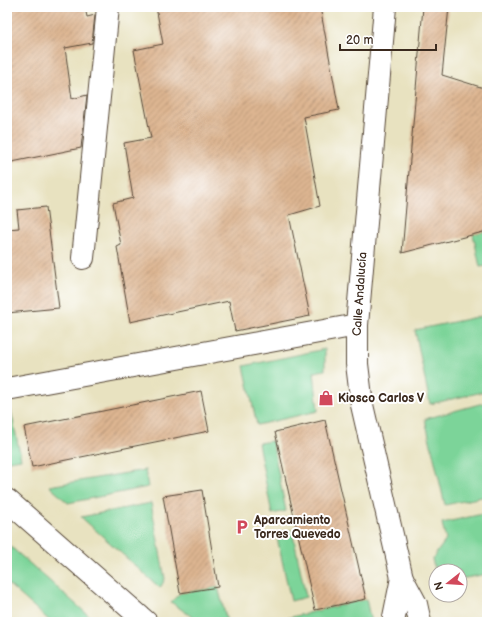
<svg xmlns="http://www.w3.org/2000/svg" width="494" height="629" font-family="'Balsamiq Sans',sans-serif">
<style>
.green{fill:#7cd499;stroke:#5c7f5c}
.building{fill:url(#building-hatch)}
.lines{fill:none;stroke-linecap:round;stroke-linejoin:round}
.minor-casing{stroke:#554636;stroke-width:24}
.major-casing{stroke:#554636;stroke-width:24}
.minor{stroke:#fff;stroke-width:22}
.major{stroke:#fff;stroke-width:22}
.labels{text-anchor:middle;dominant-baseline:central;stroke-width:4;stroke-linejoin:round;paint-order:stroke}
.street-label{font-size:12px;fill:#3b2a1e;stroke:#fff}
.poi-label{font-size:12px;font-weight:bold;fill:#3b2a1e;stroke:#fff;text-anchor:start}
</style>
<defs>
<pattern id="building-hatch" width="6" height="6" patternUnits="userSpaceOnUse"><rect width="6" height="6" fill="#ddb591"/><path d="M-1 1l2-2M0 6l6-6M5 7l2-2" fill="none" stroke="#b49376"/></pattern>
</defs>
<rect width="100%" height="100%" fill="#fff"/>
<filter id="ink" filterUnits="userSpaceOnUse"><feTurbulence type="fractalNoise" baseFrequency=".025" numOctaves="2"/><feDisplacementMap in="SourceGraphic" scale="8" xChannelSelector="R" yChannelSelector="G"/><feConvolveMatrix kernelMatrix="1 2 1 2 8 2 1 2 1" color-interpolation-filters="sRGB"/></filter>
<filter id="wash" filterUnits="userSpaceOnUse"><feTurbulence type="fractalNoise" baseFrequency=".012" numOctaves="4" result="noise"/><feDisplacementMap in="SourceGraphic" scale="16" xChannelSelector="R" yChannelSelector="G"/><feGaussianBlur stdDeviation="0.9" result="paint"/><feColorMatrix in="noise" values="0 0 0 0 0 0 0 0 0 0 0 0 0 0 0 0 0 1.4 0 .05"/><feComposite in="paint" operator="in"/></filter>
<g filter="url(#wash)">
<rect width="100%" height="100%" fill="#e8e2c0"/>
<!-- green -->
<path class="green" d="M487 231V266L480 267 473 234Z
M487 315V391L430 404 415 330Z
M325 349V370L314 372 318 411 257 425 244 366Z
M487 402V496L445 505 425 419Z
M11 410 21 459 9 461 7 459V411Z
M272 441 286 511 272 514 258 443Z
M145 470 148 487 68 503 49 486Z
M151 503 165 579 160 588 81 517Z
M487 513V574L460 579V571H436V575L432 559 446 540 442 523Z
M292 530 306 597 291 601 276 533Z
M10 546 96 622H51L7 583V550Z
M218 587 227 622H199L171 602 180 593Z
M366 599 371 622H280L279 620Z"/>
<g id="blocks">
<!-- building -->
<path class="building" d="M7 7H85L87 17 95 15 92 43 65 48 72 99 87 95 81 148 7 163Z
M156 7H320L339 110 304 117 320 206 289 215 310 316 235 331 229 301 130 322 117 247 121 245 113 203 133 198 124 143 151 138 134 50 163 44Z
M423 7H449L442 75 487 89V231L402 253Z
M46 207 59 308 7 313V229L19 228 17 210Z
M201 391 209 431 32 467 24 427Z
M325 420 366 599 315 610 275 432Z
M202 490 218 587 180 593 163 496Z"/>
</g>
</g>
<g filter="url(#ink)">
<use href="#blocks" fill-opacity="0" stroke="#554636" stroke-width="1"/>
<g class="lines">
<!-- minor casing -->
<g class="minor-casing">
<path id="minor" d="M385 7 357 325V364L362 405 402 578
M83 258 108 7
M7 389 357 325
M7 500 146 622"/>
</g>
<!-- major casing -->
<g class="major-casing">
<path id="major" d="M402 578 416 604 420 622
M393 622 402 578"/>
</g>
<!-- minor -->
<use href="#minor" class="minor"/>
<!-- major -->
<use href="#major" class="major"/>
</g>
</g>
<!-- icons -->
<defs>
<g id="shop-bare" transform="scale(1.2)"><path d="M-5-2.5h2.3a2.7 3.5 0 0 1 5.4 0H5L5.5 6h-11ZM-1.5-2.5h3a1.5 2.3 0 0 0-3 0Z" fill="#d1495b" stroke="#fff" stroke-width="2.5" paint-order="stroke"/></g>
<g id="parking-bare" transform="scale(1.2)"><path d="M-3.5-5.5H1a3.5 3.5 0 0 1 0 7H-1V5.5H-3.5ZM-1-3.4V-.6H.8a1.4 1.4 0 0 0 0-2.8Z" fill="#d1495b" stroke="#fff" stroke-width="2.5" paint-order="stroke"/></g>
</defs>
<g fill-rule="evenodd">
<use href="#shop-bare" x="326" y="398"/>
<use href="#parking-bare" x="242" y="527"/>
</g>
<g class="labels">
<!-- street labels -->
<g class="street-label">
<text transform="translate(360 294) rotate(-86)">Calle Andalucía</text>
</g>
<!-- poi labels -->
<g class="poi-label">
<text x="338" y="398">Kiosco Carlos V</text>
<text x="254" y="520">Aparcamiento<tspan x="254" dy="14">Torres Quevedo</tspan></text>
</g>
</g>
<!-- margin -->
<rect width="494" height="629" fill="none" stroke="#fff" stroke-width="24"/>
<!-- north arrow -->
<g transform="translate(448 583) rotate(253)"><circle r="19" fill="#ffffff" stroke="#b1aaa5"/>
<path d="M0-3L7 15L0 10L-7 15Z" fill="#d1495b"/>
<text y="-6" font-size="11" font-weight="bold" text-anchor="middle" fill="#3b2a1e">N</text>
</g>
<!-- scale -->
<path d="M340 44v6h96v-6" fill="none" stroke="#3b2a1e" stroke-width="2"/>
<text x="346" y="44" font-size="12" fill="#3b2a1e" stroke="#ffffff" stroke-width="3" paint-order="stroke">20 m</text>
</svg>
